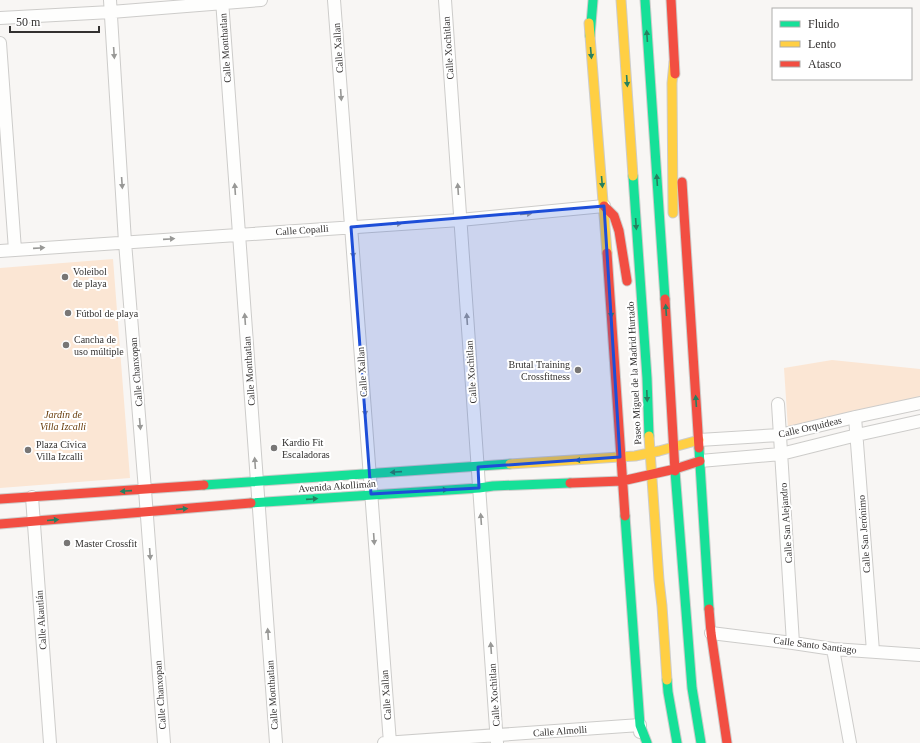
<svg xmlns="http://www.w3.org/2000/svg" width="920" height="743" font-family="'Times New Roman',serif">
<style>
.green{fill:#fbe6d4}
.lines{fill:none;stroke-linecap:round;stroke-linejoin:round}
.street-casing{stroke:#cdccca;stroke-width:14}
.fast-casing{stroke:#cdccca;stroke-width:11}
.slow-casing{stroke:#cdccca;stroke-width:11}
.jam-casing{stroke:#cdccca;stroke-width:11}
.street{stroke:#fefefd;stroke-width:12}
.fast{stroke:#16e098;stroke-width:9}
.slow{stroke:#ffcf43;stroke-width:9}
.jam{stroke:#f24e42;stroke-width:9}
.oneway{fill:#26805f}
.oneway2{fill:#989896}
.marked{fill:#1d4ed8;fill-opacity:0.2;stroke:#1d4ed8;stroke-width:3;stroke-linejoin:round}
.poi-dot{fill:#787675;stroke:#fff;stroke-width:1.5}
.labels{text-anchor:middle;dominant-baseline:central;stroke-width:4;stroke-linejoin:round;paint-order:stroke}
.street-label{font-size:10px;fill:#333130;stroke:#fff}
.poi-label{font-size:10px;fill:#333130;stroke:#fff;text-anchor:start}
.park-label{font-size:10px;font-style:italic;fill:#683c0a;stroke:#fff}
</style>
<rect width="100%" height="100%" fill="#f8f6f4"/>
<!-- green -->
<path class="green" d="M113 259 130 478 0 488V268Z
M832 360 920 369V398L788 429 784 368Z"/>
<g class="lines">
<!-- street casing -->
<g class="street-casing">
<path id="street" d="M110 0 125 242 145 490 164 743
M222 0 276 743
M334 0 390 743
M445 0 497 743
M0 18 111 12 261 0
M0 43 15 250
M0 251 460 220 604 206
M778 404 793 643
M855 417 873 651
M699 440 780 435 855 417 920 403
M700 461 781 454 857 435 920 421
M32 497 50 743
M711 633 793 643 833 649 920 655
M833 649 850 743
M384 743 640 725V732"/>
</g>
<!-- fast casing -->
<g class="fast-casing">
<path id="fast" d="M645 0 665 299
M590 36 593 0
M633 176 647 378 649 436
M699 448 709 609
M675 471 692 688 701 743
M204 485 510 464
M251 503 479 488 493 486 570 483
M625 516 640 725 647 743
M667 680 668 692 677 743"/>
</g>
<!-- slow casing -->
<g class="slow-casing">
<path id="slow" d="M621 0 633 176
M589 23 607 253
M673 213 672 83 674 62
M649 436 659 580 662 606 667 680
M510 464 635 456 659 451 699 440"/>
</g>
<!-- jam casing -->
<g class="jam-casing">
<path id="jam" d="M671 0 675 74
M682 182 699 448
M604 206 614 216 619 231 627 281
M607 253 625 516
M665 299 675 471
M570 483 622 481 675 469 700 461
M0 499 204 485
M0 524 251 503
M709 609 711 633 727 743"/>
</g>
<!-- street -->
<use href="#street" class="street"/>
<!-- fast -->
<use href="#fast" class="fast"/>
<!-- slow -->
<use href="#slow" class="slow"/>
<!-- jam -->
<use href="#jam" class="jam"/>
</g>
<!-- one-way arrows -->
<defs><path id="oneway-solid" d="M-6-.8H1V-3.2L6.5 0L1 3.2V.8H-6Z"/></defs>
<g class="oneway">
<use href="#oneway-solid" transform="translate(647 36) rotate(-94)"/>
<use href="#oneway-solid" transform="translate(591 53) rotate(85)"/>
<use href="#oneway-solid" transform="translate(627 81) rotate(86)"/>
<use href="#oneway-solid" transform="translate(657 180) rotate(-94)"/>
<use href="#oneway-solid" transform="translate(602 182) rotate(85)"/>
<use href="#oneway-solid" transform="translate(636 224) rotate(86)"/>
<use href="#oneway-solid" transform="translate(666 310) rotate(-94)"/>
<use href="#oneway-solid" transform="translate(611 312) rotate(86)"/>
<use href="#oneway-solid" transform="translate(647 396) rotate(88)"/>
<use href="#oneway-solid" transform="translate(696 401) rotate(-94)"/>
<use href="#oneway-solid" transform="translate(581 460) rotate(176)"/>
<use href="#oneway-solid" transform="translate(396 472) rotate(176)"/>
<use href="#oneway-solid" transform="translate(442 490) rotate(-4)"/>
<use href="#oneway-solid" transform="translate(126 491) rotate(176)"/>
<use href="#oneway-solid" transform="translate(312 499) rotate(-4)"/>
<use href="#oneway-solid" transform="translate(182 509) rotate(-5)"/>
<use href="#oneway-solid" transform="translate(53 520) rotate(-5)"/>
</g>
<g class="oneway2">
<use href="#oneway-solid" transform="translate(114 53) rotate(86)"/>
<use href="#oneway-solid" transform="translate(341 95) rotate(86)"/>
<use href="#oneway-solid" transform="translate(122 183) rotate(86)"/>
<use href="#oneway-solid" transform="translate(235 189) rotate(-94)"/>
<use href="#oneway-solid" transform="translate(458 189) rotate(-94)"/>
<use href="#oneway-solid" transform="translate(526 214) rotate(-5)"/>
<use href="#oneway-solid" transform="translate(396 224) rotate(-4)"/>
<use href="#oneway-solid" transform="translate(169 239) rotate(-4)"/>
<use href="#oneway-solid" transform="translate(39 248) rotate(-4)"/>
<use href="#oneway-solid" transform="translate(353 252) rotate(86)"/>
<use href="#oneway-solid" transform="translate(245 319) rotate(-94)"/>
<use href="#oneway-solid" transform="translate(467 319) rotate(-94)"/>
<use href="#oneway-solid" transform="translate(365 410) rotate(86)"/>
<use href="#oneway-solid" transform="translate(140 424) rotate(85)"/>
<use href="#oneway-solid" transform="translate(255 463) rotate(-94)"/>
<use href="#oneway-solid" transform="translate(481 519) rotate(-94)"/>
<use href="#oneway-solid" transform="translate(374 539) rotate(86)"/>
<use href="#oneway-solid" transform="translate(150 554) rotate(86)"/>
<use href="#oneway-solid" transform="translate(268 634) rotate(-94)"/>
<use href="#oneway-solid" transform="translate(491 648) rotate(-94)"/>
</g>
<!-- marked area -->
<path class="marked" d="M604 206 620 457 478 467 479 488 371 494 351 227Z"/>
<!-- markers -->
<g class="poi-dot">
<circle cx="65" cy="277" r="4"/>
<circle cx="68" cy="313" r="4"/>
<circle cx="66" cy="345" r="4"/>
<circle cx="578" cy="370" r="4"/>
<circle cx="274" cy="448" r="4"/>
<circle cx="28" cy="450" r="4"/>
<circle cx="67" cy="543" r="4"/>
</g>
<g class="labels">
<!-- street labels -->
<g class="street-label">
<text transform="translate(225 48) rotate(-94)">Calle Monthatlan</text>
<text transform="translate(338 48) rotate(-94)">Calle Xallan</text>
<text transform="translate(448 48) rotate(-94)">Calle Xochitlan</text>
<text transform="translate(302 230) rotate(-4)">Calle Copalli</text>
<text transform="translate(249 371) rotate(-94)">Calle Monthatlan</text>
<text transform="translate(136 372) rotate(-95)">Calle Chanxopan</text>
<text transform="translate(362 372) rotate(-94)">Calle Xallan</text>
<text transform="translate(471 372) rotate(-94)">Calle Xochitlan</text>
<text transform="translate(634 373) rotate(-93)">Paseo Miguel de la Madrid Hurtado</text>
<text transform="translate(810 427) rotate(-13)">Calle Orquideas</text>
<text transform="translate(337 486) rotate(-4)">Avenida Akollimán</text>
<text transform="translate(786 523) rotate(-94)">Calle San Alejandro</text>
<text transform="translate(864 534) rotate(-94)">Calle San Jerónimo</text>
<text transform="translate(41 620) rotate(-94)">Calle Akautlán</text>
<text transform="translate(815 645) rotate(7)">Calle Santo Santiago</text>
<text transform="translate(160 695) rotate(-94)">Calle Chanxopan</text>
<text transform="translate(272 695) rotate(-94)">Calle Monthatlan</text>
<text transform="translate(386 695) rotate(-94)">Calle Xallan</text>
<text transform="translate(494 695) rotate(-94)">Calle Xochitlan</text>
<text transform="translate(560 731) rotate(-4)">Calle Almolli</text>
</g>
<!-- poi labels -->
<g class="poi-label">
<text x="73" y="271">Voleibol<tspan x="73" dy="12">de playa</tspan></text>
<text x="76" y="313">Fútbol de playa</text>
<text x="74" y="339">Cancha de<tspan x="74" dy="12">uso múltiple</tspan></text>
<text x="570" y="364" text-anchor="end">Brutal Training<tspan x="570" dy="12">Crossfitness</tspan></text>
<text x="282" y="442">Kardio Fit<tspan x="282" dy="12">Escaladoras</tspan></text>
<text x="36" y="444">Plaza Cívica<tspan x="36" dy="12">Villa Izcalli</tspan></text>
<text x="75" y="543">Master Crossfit</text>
</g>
<!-- park labels -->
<g class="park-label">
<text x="63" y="414">Jardín de<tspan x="63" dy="12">Villa Izcalli</tspan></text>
</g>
</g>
<!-- legend -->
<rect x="772" y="8" width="140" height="72" fill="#ffffff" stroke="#adadac"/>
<rect x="780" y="21" width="20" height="6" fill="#16e098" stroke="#adadac"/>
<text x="808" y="28" font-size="12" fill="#333130">Fluido</text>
<rect x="780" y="41" width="20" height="6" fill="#ffcf43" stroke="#adadac"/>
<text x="808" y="48" font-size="12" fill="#333130">Lento</text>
<rect x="780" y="61" width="20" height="6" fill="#f24e42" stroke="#adadac"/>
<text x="808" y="68" font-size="12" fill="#333130">Atasco</text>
<!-- scale -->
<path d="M10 26v6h89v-6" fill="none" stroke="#333130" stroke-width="2"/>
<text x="16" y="26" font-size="12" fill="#333130" stroke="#ffffff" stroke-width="3" paint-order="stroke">50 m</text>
</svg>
